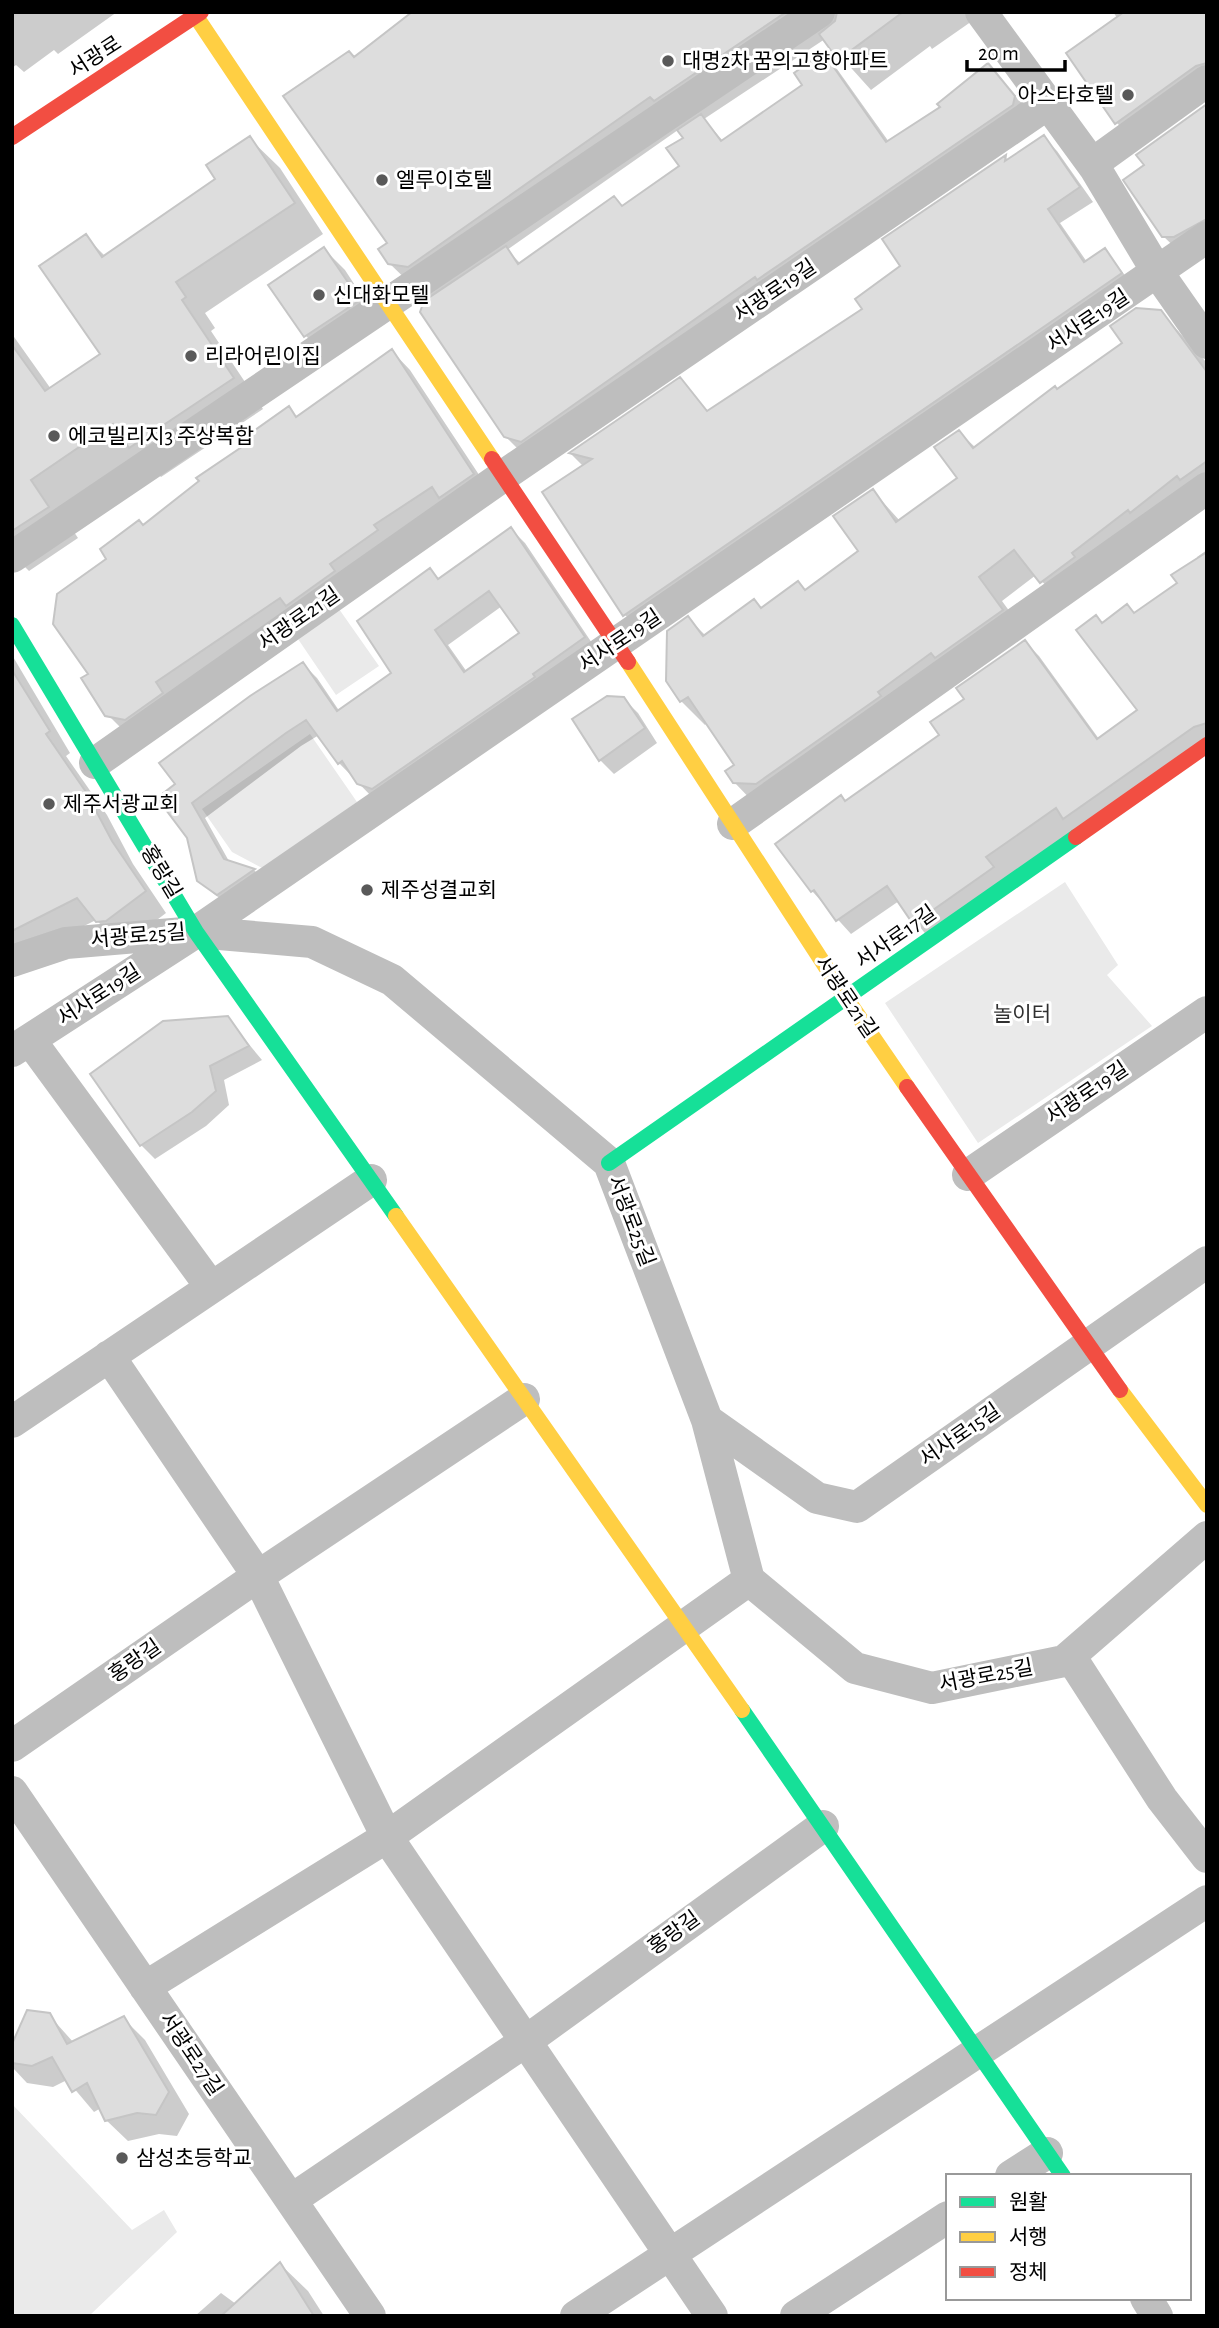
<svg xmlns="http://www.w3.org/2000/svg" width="1219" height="2328" font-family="'Alegreya Sans','Noto Sans KR',sans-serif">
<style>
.green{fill:#eaeaea}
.shadow{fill:#0003;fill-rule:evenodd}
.building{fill:#ddd;stroke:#c5c5c5;stroke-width:2;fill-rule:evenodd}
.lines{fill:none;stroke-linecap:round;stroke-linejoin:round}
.street{stroke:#bebebe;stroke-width:32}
.fast{stroke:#16e098;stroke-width:16}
.slow{stroke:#ffcf43;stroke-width:16}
.jam{stroke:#f24e42;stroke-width:16}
.poi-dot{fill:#595959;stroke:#fff;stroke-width:2.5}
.labels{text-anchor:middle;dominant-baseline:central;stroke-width:6;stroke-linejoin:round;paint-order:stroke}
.street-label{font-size:21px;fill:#000;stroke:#fff}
.poi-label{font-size:21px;fill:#000;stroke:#fff;text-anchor:start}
.park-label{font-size:21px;fill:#303030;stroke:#fff}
</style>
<rect width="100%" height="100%" fill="#fff"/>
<!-- green -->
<path class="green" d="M339 609 379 666 336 695 298 639Z
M310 734 357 802 264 869 232 852 202 809Z
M1065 882 1118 965 1107 975 1152 1026 978 1143 885 1003Z
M12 2104 132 2230 164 2210 177 2232 89 2316H12Z"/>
<!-- shadow -->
<path class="shadow" d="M12 12H117L58 54 54 50 24 72 16 65 12 68Z
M672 12H985L932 49 930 46 871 90 825 39 704 119 723 141 805 86 822 54 837 69 889 142 942 107 988 65 1029 111 520 451 505 436 434 296 421 294 389 263 390 243 355 59ZM678 130 685 138 681 166 623 207 521 264 507 250Z
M1113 12H1207V99L1140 147 1117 123 1068 54 1118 19Z
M1207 106V255L1188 260 1163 236 1146 166Z
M1043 137 1057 151 1093 202 1060 223 1087 262 1105 250 1135 288 639 629 625 615 544 492 584 467 571 454 680 380 709 412 864 310 1005 157 1008 160Z
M249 138 280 168 323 234 205 313 215 328 211 331 263 409 161 477 140 456 60 511 78 538 29 571 12 554V334L51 389 102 355 86 237 106 257 218 180Z
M324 249 345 270 379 322 327 357 306 336 271 286Z
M1161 312 1207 363V502L1065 606 1036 575 1002 601 1026 634 758 807 734 782 736 766 707 723 705 725 681 701 668 681 688 618 706 636 806 591 860 552 873 491 900 521 960 478 959 432 976 448 1124 343Z
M392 351 410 370 491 493 126 733 107 714 90 675 109 559 143 527 254 440 289 409 298 418Z
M511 529 525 543 598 652 373 798 339 763 319 735 301 746 205 818 230 863 254 870 268 884 233 908 214 894 199 880 189 838 160 799 303 664 317 678 340 712 394 673 429 570 439 580ZM502 606 522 633 467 672 448 645Z
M1207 550V742L928 937 899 901 851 934 812 891 846 803 941 735 966 699 1025 642 1039 656 1099 739 1140 710 1103 624 1135 614 1179 584 1198 559 1197 557Z
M12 655 70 753 66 756 107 815 133 864 166 913 128 942H119L96 920 40 948 12 949Z
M624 699 638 713 657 743 614 774 600 760 574 720Z
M227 1018 262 1060 224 1080 229 1105 206 1126 155 1159 141 1145Z
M49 2015 74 2043 124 2019 145 2040 189 2114 177 2136 159 2134 128 2141 106 2120 101 2108 94 2112 67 2080 53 2087 27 2083 12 2067V2048Z
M280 2264 308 2291 324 2316H195L221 2293 236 2304Z"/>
<!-- building -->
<path class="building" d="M412 12H786L654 101 650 97 408 267 388 264 378 249 387 243 283 96 349 51 354 57Z
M837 12H903L838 60 819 34 835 21Z
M1124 12H1207V63L1196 66 1115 124 1066 53Z
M823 52 886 142 940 107 937 104 988 63 1015 96 1013 105 757 280 755 277 521 442 504 437 420 312 424 301 506 246 518 264 614 196 622 206 679 166 666 148 683 138 677 130 701 114 721 141 802 85 794 73Z
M1207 104V219L1174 237H1162L1123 180 1144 165 1136 155Z
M1044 135 1080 187 1048 209 1084 262 1105 248 1122 273 623 616 542 492 592 459 569 453 680 377 707 411 862 309 855 299 900 266 882 239 1006 155 1005 161Z
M250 136 295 203 176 282 186 297 182 300 234 378 129 448 113 424 31 480 49 507 12 531V345L45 391 100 354 39 266 86 234 102 257 215 179 206 165Z
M324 247 360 300 304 337 268 285Z
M1136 308 1161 310 1207 372V461L1180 480 1177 476 1130 513 1128 510 1072 553 1075 557 1040 583 1014 550 979 577 1003 610 935 658 931 653 878 692 881 696 756 784 733 783 725 771 734 765 688 697 680 702 666 681 667 631 688 616 703 636 754 599 761 608 798 581 805 590 858 551 833 516 873 489 896 522 957 478 934 447 959 430 973 448 1055 386 1057 389 1122 343 1110 326Z
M392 349 474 474 439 498 432 487 374 525 378 530 330 564 335 571 286 606 280 598 156 682 163 693 125 720 105 716 81 678 88 674 53 624 57 594 106 559 100 549 139 520 143 525 199 481 196 478 252 440 248 435 289 406 296 417Z
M511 527 585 637 533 674 535 677 372 789 357 784 342 761 338 764 306 720 286 733 192 803 224 859 255 869 217 895 197 881 187 838 157 798 175 784 159 763 250 696 303 662 337 711 391 673 357 621 430 568 438 579ZM489 591 519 633 464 672 435 630Z
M1207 552V723L1194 727 1063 819 1056 808 986 857 994 867 913 924 887 886 836 921 814 890 811 892 775 844 841 795 845 801 939 735 930 722 964 699 956 688 1025 640 1097 739 1137 710 1076 630 1096 615 1102 623 1127 604 1134 613 1177 583 1171 575Z
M12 670 50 731 46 734 86 792 112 841 146 891 106 921 96 922 77 898 12 931Z
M607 696 624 697 645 728 599 761 572 719Z
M228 1016 249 1046 210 1066 216 1091 192 1112 140 1146 90 1074 163 1021Z
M27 2010 50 2013 67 2044 124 2016 169 2092 156 2115 137 2113 105 2121 87 2083 72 2092 52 2057 32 2066 12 2063V2044Z
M280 2262 314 2316H221Z"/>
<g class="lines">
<!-- street -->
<path class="street" d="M981 12 1095 168 1158 273 1207 343
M1092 164 1207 81
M12 557 819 12
M95 763 503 476 1046 105
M733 824 1207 488
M12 961 66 943 196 932 312 942 392 980 609 1163 707 1420 749 1580 855 1668 932 1688 1064 1661 1207 1537
M30 1040 211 1287
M12 1051 196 932 1207 237
M968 1175 1207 1012
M109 1356 258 1576 387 1837 712 2316
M707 1420 817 1498 857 1507 1207 1262
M12 1422 371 1180
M1070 1656 1162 1799 1207 1857
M12 1746 258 1576 524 1399
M12 1792 370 2316
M145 1987 387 1837 749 1580
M1011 2176 1047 2153
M291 2200 526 2041 823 1826
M1146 2298 1157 2316
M576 2316 1207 1901
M796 2316 948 2217"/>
<!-- fast -->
<path class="fast" d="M12 625 196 932 396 1216
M609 1163 1076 837
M742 1710 1063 2176"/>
<!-- slow -->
<path class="slow" d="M193 12 492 459
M628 662 846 998 907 1087
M396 1216 742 1710
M1120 1390 1207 1505"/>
<!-- jam -->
<path class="jam" d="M12 137 201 12
M492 459 628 662
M1076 837 1207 745
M907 1087 1120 1390"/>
</g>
<!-- markers -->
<g class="poi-dot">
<circle cx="668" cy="61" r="7"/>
<circle cx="1128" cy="95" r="7"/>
<circle cx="382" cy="180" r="7"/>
<circle cx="319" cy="295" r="7"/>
<circle cx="191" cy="356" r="7"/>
<circle cx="54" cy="436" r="7"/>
<circle cx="49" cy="804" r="7"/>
<circle cx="367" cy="890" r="7"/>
<circle cx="122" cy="2158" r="7"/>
</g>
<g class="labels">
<!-- street labels -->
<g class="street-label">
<text transform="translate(95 57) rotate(-33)">서광로</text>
<text transform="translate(775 291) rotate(-34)">서광로19길</text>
<text transform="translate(1088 321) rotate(-34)">서사로19길</text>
<text transform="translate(299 619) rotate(-35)">서광로21길</text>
<text transform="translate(620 641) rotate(-34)">서사로19길</text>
<text transform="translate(161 872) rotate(59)">홍랑길</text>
<text transform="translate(138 936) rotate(-5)">서광로25길</text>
<text transform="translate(896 937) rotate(-35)">서사로17길</text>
<text transform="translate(99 995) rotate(-33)">서사로19길</text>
<text transform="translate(846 997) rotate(56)">서광로21길</text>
<text transform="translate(1087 1093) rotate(-34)">서광로19길</text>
<text transform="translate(631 1221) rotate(69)">서광로25길</text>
<text transform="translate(960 1435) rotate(-35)">서사로15길</text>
<text transform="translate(135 1661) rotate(-35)">홍랑길</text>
<text transform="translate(986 1676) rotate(-11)">서광로25길</text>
<text transform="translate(674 1933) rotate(-36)">홍랑길</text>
<text transform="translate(191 2054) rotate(56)">서광로27길</text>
</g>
<!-- poi labels -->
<g class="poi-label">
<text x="682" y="61">대명2차 꿈의고향아파트</text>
<text x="1114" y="95" text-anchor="end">아스타호텔</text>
<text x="396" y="180">엘루이호텔</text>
<text x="333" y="295">신대화모텔</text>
<text x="205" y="356">리라어린이집</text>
<text x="68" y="436">에코빌리지3 주상복합</text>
<text x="63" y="804">제주서광교회</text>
<text x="381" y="890">제주성결교회</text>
<text x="136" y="2158">삼성초등학교</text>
</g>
<!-- park labels -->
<g class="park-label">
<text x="1022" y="1014">놀이터</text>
</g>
</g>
<!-- border -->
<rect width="1219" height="2328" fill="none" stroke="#000000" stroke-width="28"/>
<!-- legend -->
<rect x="946" y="2174" width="245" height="126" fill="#ffffff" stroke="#999999" stroke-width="2"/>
<rect x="960" y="2197" width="35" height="10" fill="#16e098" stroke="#999999" stroke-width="2"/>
<text x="1009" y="2209" font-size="21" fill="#000000">원활</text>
<rect x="960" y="2232" width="35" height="10" fill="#ffcf43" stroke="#999999" stroke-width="2"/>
<text x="1009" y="2244" font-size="21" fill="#000000">서행</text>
<rect x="960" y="2267" width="35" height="10" fill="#f24e42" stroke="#999999" stroke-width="2"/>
<text x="1009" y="2279" font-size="21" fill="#000000">정체</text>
<!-- scale -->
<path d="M967 60v10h98v-10" fill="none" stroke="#000000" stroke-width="3.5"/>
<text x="978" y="60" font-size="21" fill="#000000" stroke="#ffffff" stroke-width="5" paint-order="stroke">20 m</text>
</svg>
